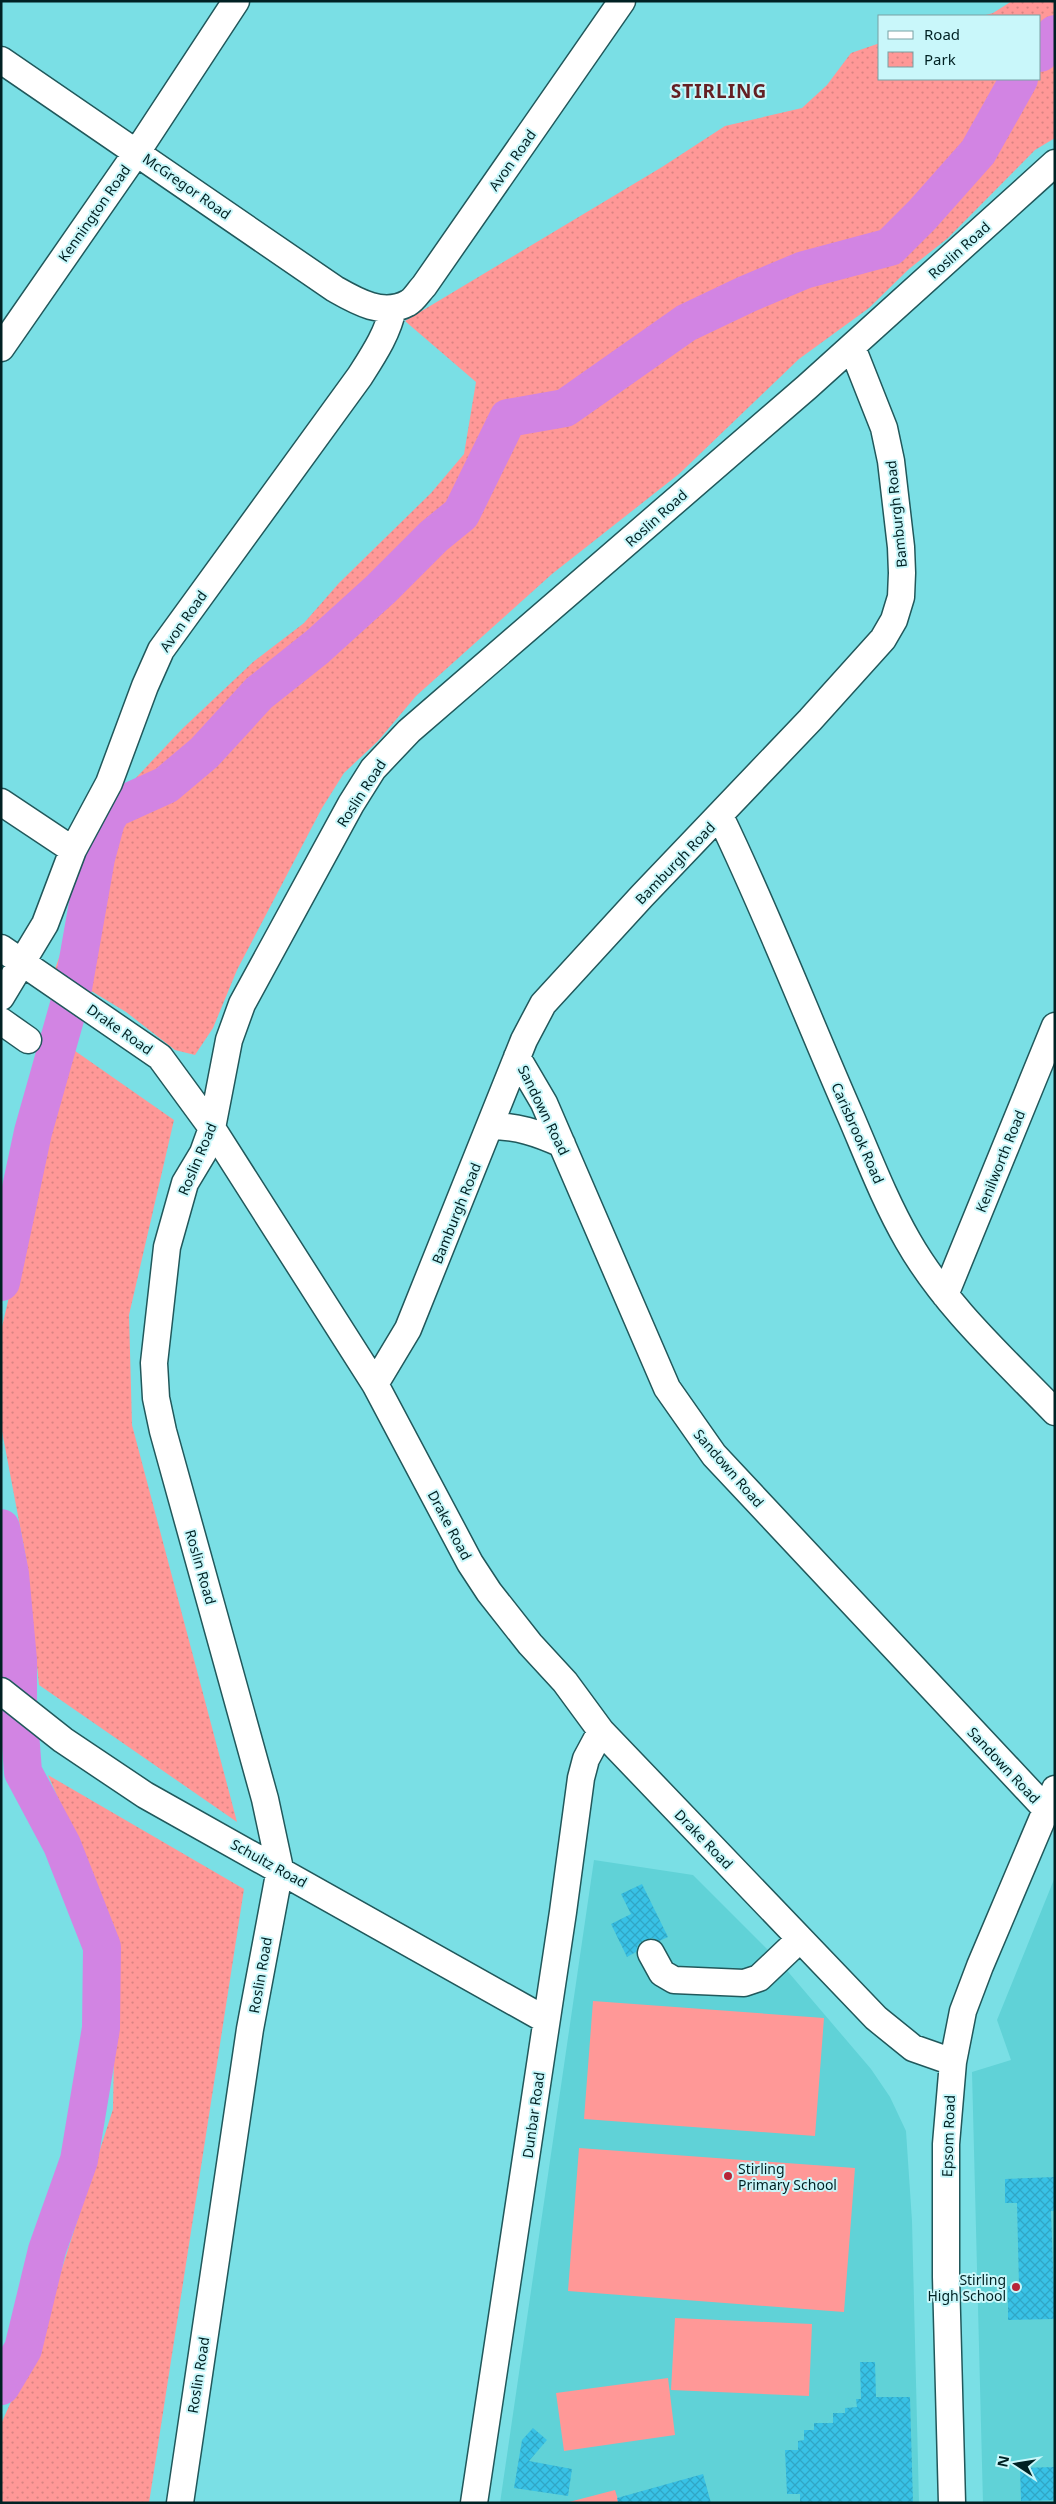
<svg xmlns="http://www.w3.org/2000/svg" width="1056" height="2504" font-family="'Noto Sans',sans-serif">
<style>
.built{fill:#60d2d7}
.grass{fill:#ff9897}
.park{fill:url(#park-dots)}
.lines{fill:none;stroke-linecap:round;stroke-linejoin:round}
.river{stroke:#d284e3;stroke-width:38}
.building{fill:url(#building-cross-hatch)}
.minor-casing{stroke:#21585b;stroke-width:29}
.minor{stroke:#fff;stroke-width:26}
.poi-dot{fill:#b72537;stroke:#c9f7fa;stroke-width:2}
.labels{text-anchor:middle;dominant-baseline:central;stroke-width:4;stroke-linejoin:round;paint-order:stroke}
.street-label{font-size:14px;fill:#002123;stroke:#c9f7fa}
.poi-label{font-size:14px;fill:#002123;stroke:#c9f7fa;text-anchor:start}
.district-label{font-size:19px;font-weight:bold;letter-spacing:1px;fill:#641f23;stroke:#c9f7fa}
</style>
<defs>
<pattern id="park-dots" width="8" height="8" patternUnits="userSpaceOnUse" patternTransform="scale(1.25)"><rect width="8" height="8" fill="#ff9897"/><path d="M2 2h.1M6 6h.1" fill="none" stroke="#d98382" stroke-width="1.8" stroke-linecap="round"/></pattern>
<pattern id="building-cross-hatch" width="8" height="8" patternUnits="userSpaceOnUse" patternTransform="scale(1.25)"><rect width="8" height="8" fill="#38c2e6"/><path d="M0 0l8 8M0 8l8-8" fill="none" stroke="#30a6c5"/></pattern>
</defs>
<rect width="100%" height="100%" fill="#7adfe5"/>
<!-- built -->
<path class="built" d="M594 1860 693 1875 778 1960 871 2069 890 2097 906 2131 912 2221 919 2503H500Z
M1055 1877V2503H983L972 2072 1011 2060 997 2020Z"/>
<!-- grass -->
<path class="grass" d="M593 2001 824 2018 815 2136 584 2119Z
M579 2148 855 2168 844 2312 568 2291Z
M675 2318 812 2324 809 2396 671 2390Z
M668 2378 675 2435 564 2451 556 2393Z
M615 2490 619 2503 569 2502Z"/>
<!-- park -->
<path class="park" d="M1012 1H1055V138L1035 150 948 238 909 269 869 308 799 359 679 474 552 574 416 696 378 741 344 773 322 808 237 970 213 1028 195 1055 175 1050 126 1012 55 969 62 949 72 895 86 852 115 798 133 781 182 729 253 662 304 623 339 583 431 493 464 454 476 382 405 321 662 167 725 126 802 108 827 85 851 53 880 43V79H1040V16H982L993 13Z
M68 1046 174 1120 129 1315 132 1425 237 1822 39 1685 26 1558 1 1426V1331Z
M48 1775 244 1889 149 2503H1V2424L40 2337 113 2109 116 1931Z"/>
<g class="lines">
<!-- river -->
<path class="river" d="M1040 53 1055 34
M1 1282 33 1132 72 994 96 858 106 821 113 809 166 785 204 753 259 693 317 647 381 589 434 536 461 514 508 418 565 408 686 323 747 294 804 270 890 247 922 215 978 152 1019 79
M1 1528 10 1574 18 1660V1706L23 1772 62 1845 102 1947 101 2028 79 2160 47 2250 23 2349 1 2386"/>
</g>
<!-- building -->
<path class="building" d="M642 1884 668 1937 659 1941 652 1938 644 1940 638 1945 636 1952 627 1957 611 1924 631 1914 621 1894Z
M1055 2177V2211H1051L1055 2319 1008 2320V2286H1019L1017 2203H1005V2179Z
M860 2362H875L876 2397H910L913 2503H800V2494H787L785 2450H798V2441L804 2440V2430H814V2423H833V2413H845V2408L857 2407 856 2399H861Z
M533 2428 547 2440 529 2461 572 2469 568 2496 514 2488 522 2440Z
M1055 2467V2500L1021 2501 1020 2468Z
M703 2474 711 2503H618L617 2498Z"/>
<g class="lines">
<!-- minor casing -->
<g class="minor-casing">
<path id="minor" d="M1 60 335 289C356 301 383 317 408 303 414 300 419 291 424 286L622 1
M1 348 137 152 236 1
M1 802 73 850
M720 816C768 915 807 1017 851 1117 869 1159 885 1201 908 1241 945 1306 1003 1358 1055 1412
M1 948 160 1057 212 1128 375 1384 470 1563 489 1592 530 1644 565 1682 601 1731 876 2018 913 2048 953 2062
M1 997 45 924 73 850 109 783 145 686 161 650 360 376C374 354 388 333 393 308
M1 1021 28 1040
M517 1057 544 1103 667 1388 714 1455 1045 1808
M490 1126C517 1126 538 1133 562 1144
M945 1295 1055 1026
M375 1384 408 1329 524 1040 543 1004 642 896 810 720 883 639 894 620 901 597 902 573 901 547 891 461 884 428 852 347
M1 1691 63 1740 145 1795 546 2020
M651 1953 662 1973 674 1980 744 1983 759 1978 800 1939
M180 2503 250 2029 280 1869 265 1799 163 1431 156 1398 154 1363 167 1247 185 1183 203 1153 212 1128 229 1040 242 1004 351 804 373 769 409 731 807 387 1055 163
M474 2503 563 1912 581 1778 586 1759 601 1731
M952 2503 946 2277V2144L953 2062 963 2011 980 1966 1055 1789"/>
</g>
<!-- minor -->
<use href="#minor" class="minor"/>
</g>
<!-- markers -->
<g class="poi-dot">
<circle cx="728" cy="2176" r="5"/>
<circle cx="1016" cy="2287" r="5"/>
</g>
<g class="labels">
<!-- street labels -->
<g class="street-label">
<text transform="translate(512 160) rotate(-55)">Avon Road</text>
<text transform="translate(187 186) rotate(35)">McGregor Road</text>
<text transform="translate(94 213) rotate(-55)">Kennington Road</text>
<text transform="translate(959 250) rotate(-42)">Roslin Road</text>
<text transform="translate(896 514) rotate(-96)">Bamburgh Road</text>
<text transform="translate(656 518) rotate(-42)">Roslin Road</text>
<text transform="translate(183 621) rotate(-55)">Avon Road</text>
<text transform="translate(361 793) rotate(-57)">Roslin Road</text>
<text transform="translate(675 863) rotate(-46)">Bamburgh Road</text>
<text transform="translate(120 1029) rotate(35)">Drake Road</text>
<text transform="translate(544 1110) rotate(64)">Sandown Road</text>
<text transform="translate(858 1133) rotate(66)">Carisbrook Road</text>
<text transform="translate(197 1159) rotate(-67)">Roslin Road</text>
<text transform="translate(1000 1161) rotate(-68)">Kenilworth Road</text>
<text transform="translate(456 1213) rotate(-68)">Bamburgh Road</text>
<text transform="translate(729 1468) rotate(49)">Sandown Road</text>
<text transform="translate(450 1525) rotate(62)">Drake Road</text>
<text transform="translate(201 1567) rotate(74)">Roslin Road</text>
<text transform="translate(1004 1765) rotate(47)">Sandown Road</text>
<text transform="translate(704 1839) rotate(46)">Drake Road</text>
<text transform="translate(269 1863) rotate(29)">Schultz Road</text>
<text transform="translate(260 1975) rotate(-80)">Roslin Road</text>
<text transform="translate(533 2115) rotate(-82)">Dunbar Road</text>
<text transform="translate(948 2136) rotate(-88)">Epsom Road</text>
<text transform="translate(198 2375) rotate(-81)">Roslin Road</text>
</g>
<!-- poi labels -->
<g class="poi-label">
<text x="738" y="2168">Stirling<tspan x="738" dy="16">Primary School</tspan></text>
<text x="1006" y="2279" text-anchor="end">Stirling<tspan x="1006" dy="16">High School</tspan></text>
</g>
<!-- district labels -->
<g class="district-label">
<text x="719" y="91">STIRLING</text>
</g>
</g>
<!-- border -->
<rect width="1056" height="2504" fill="none" stroke="#002123" stroke-width="5"/>
<!-- legend -->
<rect x="878" y="15" width="162" height="65" fill="#c9f7fa" stroke="#79a1a4"/>
<rect x="888" y="31" width="25" height="8" fill="#ffffff" stroke="#79a1a4"/>
<text x="924" y="40" font-size="15" fill="#002123">Road</text>
<rect x="888" y="52" width="25" height="15" fill="url(#park-dots)" stroke="#79a1a4"/>
<text x="924" y="65" font-size="15" fill="#002123">Park</text>
<!-- north arrow -->
<g transform="translate(1016 2464) rotate(282)" stroke="#c9f7fa" stroke-width="4" paint-order="stroke">
<path d="M0-4L9 19L0 12L-9 19Z" fill="#002123"/>
<text y="-8" font-size="14" font-weight="bold" text-anchor="middle" fill="#002123">N</text>
</g>
</svg>
